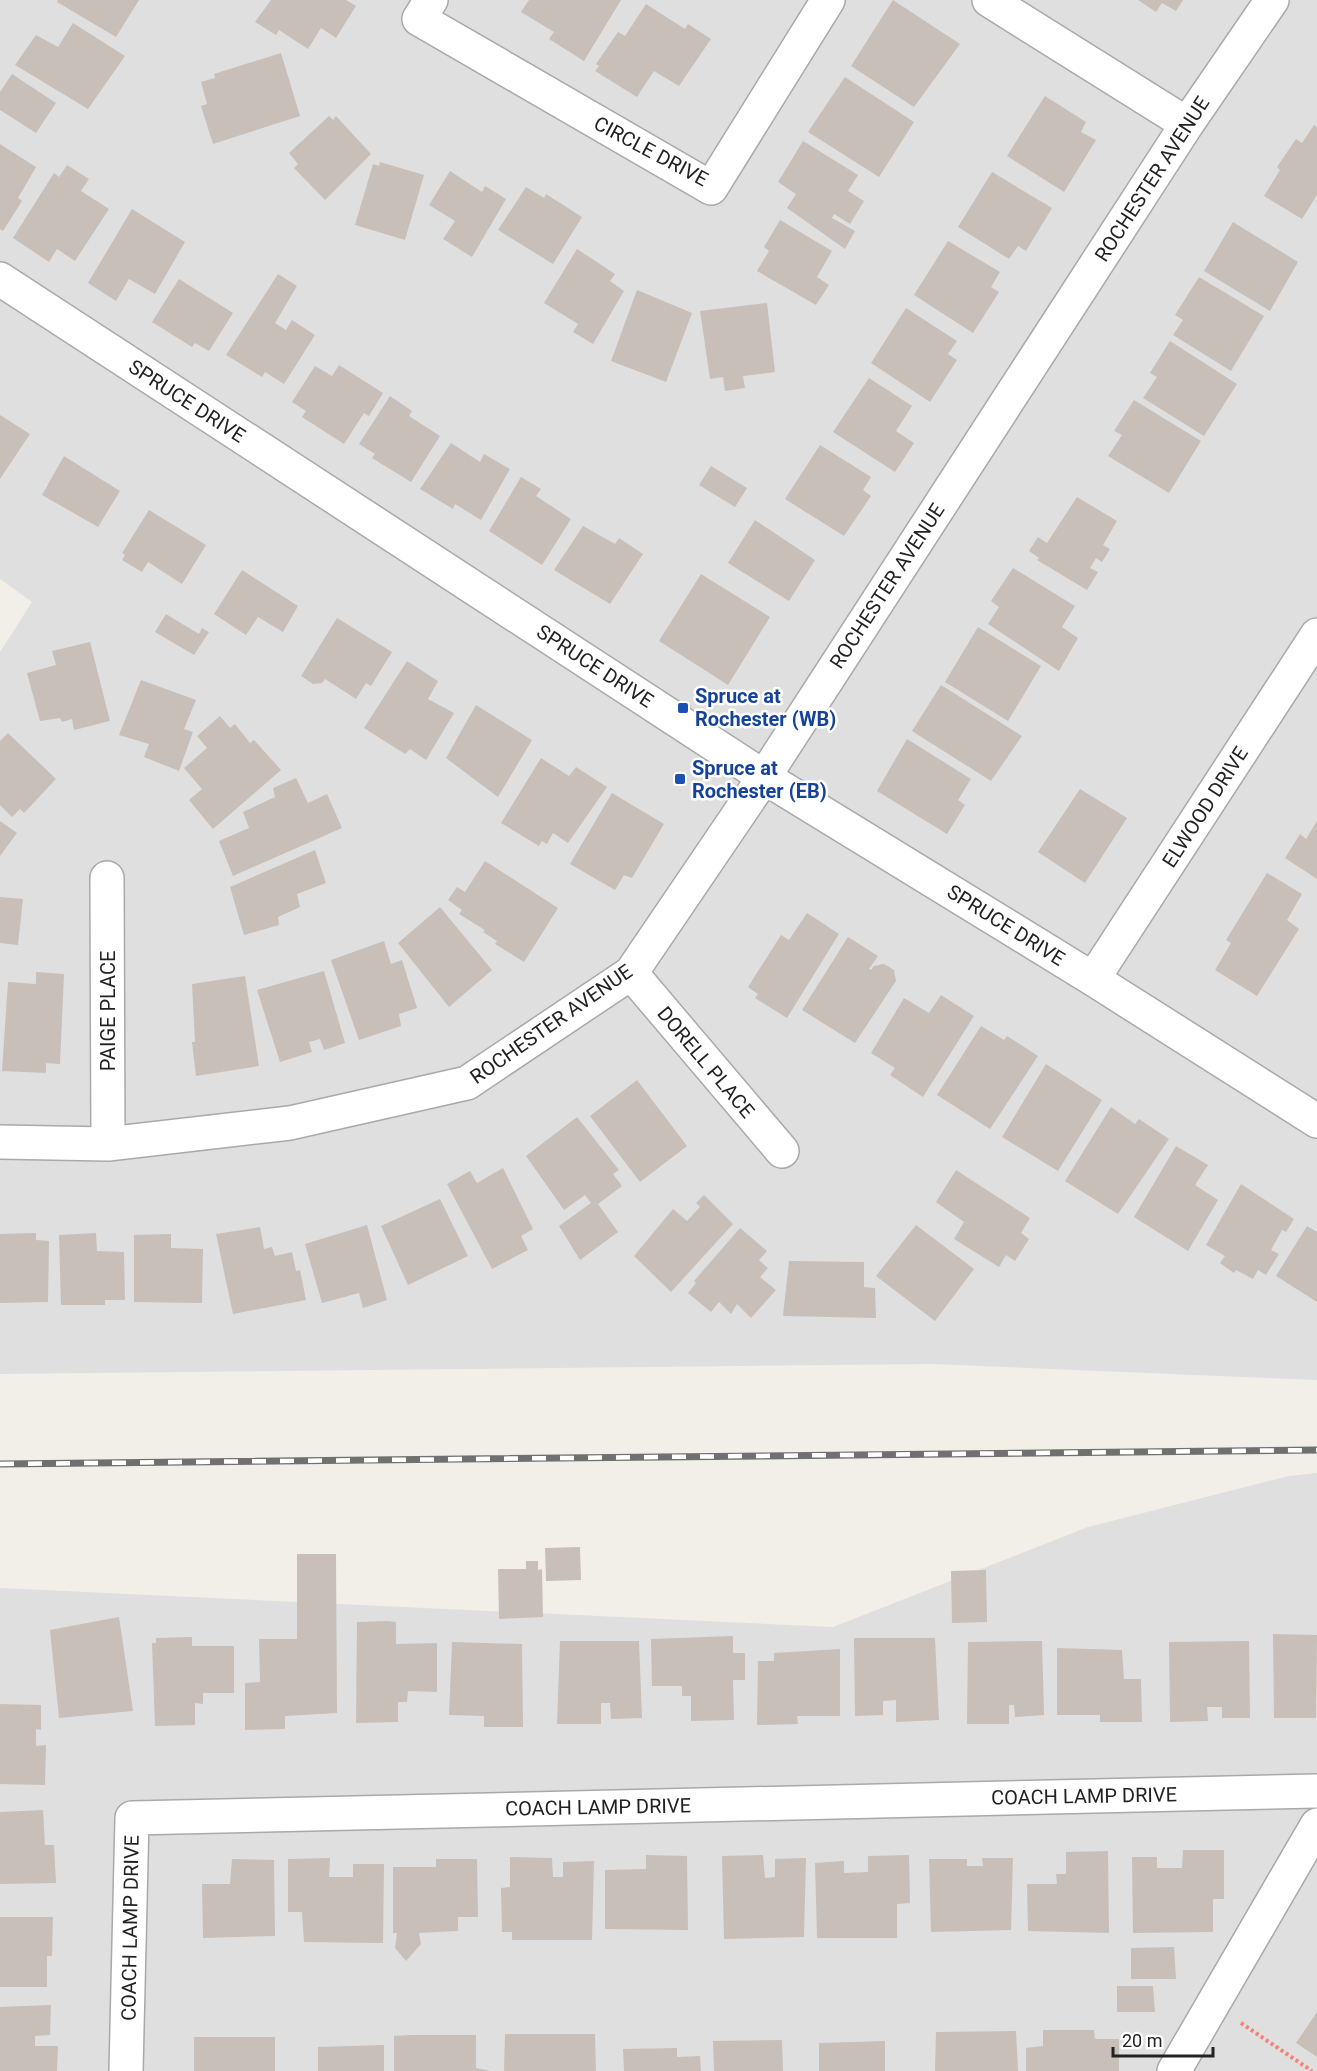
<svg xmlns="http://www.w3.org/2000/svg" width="1317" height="2071" font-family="Roboto,sans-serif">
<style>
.residential{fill:#e0dfdf}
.building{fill:#c7bfb8}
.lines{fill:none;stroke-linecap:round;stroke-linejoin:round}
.minor-casing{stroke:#a9a9a9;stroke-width:36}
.path{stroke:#fa8072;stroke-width:4;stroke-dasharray:3 3;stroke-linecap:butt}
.minor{stroke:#fff;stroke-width:33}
.rail-casing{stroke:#707070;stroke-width:7}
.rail{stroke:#fff;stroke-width:4.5;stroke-dasharray:14;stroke-linecap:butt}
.transit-dot{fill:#1a4fb4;stroke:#fff;stroke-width:2}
.labels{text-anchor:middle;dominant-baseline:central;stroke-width:5;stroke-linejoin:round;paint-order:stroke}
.street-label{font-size:20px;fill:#222;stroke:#fff}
.transit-label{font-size:20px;font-weight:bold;fill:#164399;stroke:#fff;text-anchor:start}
</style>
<rect width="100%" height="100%" fill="#f2efe9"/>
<!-- residential -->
<path class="residential" d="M0 0H1317V1380L931 1364 0 1374V652L32 602 0 579Z
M1317 1473V2071H0V1588L833 1627 1088 1527 1289 1476Z"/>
<!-- building -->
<path class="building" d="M58 0H139L116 37 57 2Z
M271 0H346L356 6 336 38 321 28 308 49 279 30 276 35 255 22Z
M529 0H621L584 61 549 39 554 32 521 12Z
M893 0 960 44 914 107 851 66Z
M1138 0H1183L1176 11 1162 3 1156 12Z
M646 4 685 29 688 24 711 39 679 86 654 71 637 97 595 71 599 66 596 64 618 32 625 36Z
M73 23 125 56 88 109 15 65 36 35 58 47Z
M281 53 300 116 213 144 201 106 207 104 201 82 215 78 214 74Z
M12 74 56 103 36 133 0 110V92Z
M845 77 914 122 879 177 808 132Z
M1045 96 1086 122 1081 132 1096 140 1064 192 1007 156Z
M329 116 333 120 336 116 371 154 325 200 294 168 298 164 289 153Z
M1314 125 1317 127V195L1302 219 1264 196 1280 170 1277 167 1296 139 1302 143Z
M803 141 858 175 848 191 864 201 850 224 834 214 832 218 855 231 845 249 787 208 796 194 778 182Z
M0 144 36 167 18 198 22 201 3 231 0 229Z
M380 162 424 175 405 240 355 225 373 164 379 166Z
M67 165 89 179 81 191 109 209 75 261 57 249 49 262 13 238 54 173 59 177Z
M450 171 482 192 485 186 506 199 472 257 443 239 455 221 429 205Z
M992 172 1052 208 1026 251 1018 246 1009 259 958 227Z
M526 187 544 198 546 194 582 217 553 264 498 230Z
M132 209 185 242 155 294 129 279 116 301 88 283Z
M780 220 832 251 817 277 829 285 816 305 757 271 769 251 764 247Z
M1233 222 1298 262 1270 311 1204 271Z
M948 241 1000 272 991 287 999 292 973 333 914 295Z
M577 249 615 274 610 281 624 291 593 344 573 332 578 324 544 303Z
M278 274 297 286 275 323 286 330 292 320 315 335 284 384 265 372 262 377 226 355Z
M1199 277 1264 316 1231 371 1173 335 1183 320 1175 315Z
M179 279 233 313 209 351 195 343 192 347 152 322Z
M637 290 692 313 666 382 611 361Z
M767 303 775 372 743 376 745 388 725 391 723 377 710 379 700 311Z
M906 308 957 341 948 354 957 360 930 402 871 363Z
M1170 341 1237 384 1204 436 1143 398 1157 377 1150 373Z
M339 365 383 393 369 416 364 413 344 444 302 417 306 411 292 402 315 366 332 376Z
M869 378 912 406 896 431 914 443 895 472 833 432Z
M390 396 412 411 409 416 440 436 411 482 372 458 375 454 359 444Z
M1134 400 1201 441 1169 493 1108 456 1122 435 1114 431Z
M0 415 30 434 0 479Z
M451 443 480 462 484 454 510 469 481 520 455 504 453 509 420 489Z
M820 445 871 477 863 490 871 496 844 536 785 499Z
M64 456 120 491 98 527 42 495Z
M711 466 747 488 735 507 699 485Z
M521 477 541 489 536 496 571 519 542 565 489 531Z
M1077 497 1117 521 1103 545 1110 549 1102 562 1096 558 1090 568 1098 572 1087 590 1037 560 1039 558 1029 551 1038 537 1047 543Z
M149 510 206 545 182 584 148 562 142 572 122 560 125 555 122 553Z
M755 520 815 560 789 601 728 563Z
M583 526 615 544 619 538 643 554 610 604 554 570Z
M1013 568 1075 606 1062 627 1078 638 1059 671 988 624 999 607 991 601Z
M242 570 298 606 283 632 258 617 246 635 214 614Z
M701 574 770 617 728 685 659 641Z
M166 614 199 634 202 628 209 632 194 655 155 632Z
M337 618 392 652 371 686 366 683 356 699 325 679 322 683 313 684 301 676Z
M978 627 1041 666 1008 721 945 682Z
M90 642 110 721 74 730 72 719 62 722 60 718 40 721 27 673 56 665 52 651Z
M407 661 438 681 428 699 454 713 426 760 410 749 405 754 364 728Z
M141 680 196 700 184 729 193 732 179 771 144 757 149 744 119 735Z
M941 685 1022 736 991 781 912 731Z
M476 705 532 740 498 797 446 758Z
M220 716 230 728 235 724 250 743 254 740 281 770 213 829 189 800 202 789 184 768 207 748 197 736Z
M8 733 56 779 24 813 20 809 12 817 0 805V741Z
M907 739 971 779 958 800 965 805 947 834 877 791Z
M541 758 569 776 576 767 607 787 568 843 553 833 547 844 542 841 539 846 501 823Z
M296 778 308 803 327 794 342 828 233 876 219 841 249 828 243 812 275 797 273 788Z
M1080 789 1127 818 1085 883 1038 852Z
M612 793 664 824 632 878 624 875 615 890 570 864Z
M0 821 17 833 0 856Z
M1317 821V879L1285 858 1300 834 1306 839Z
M315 850 326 883 297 894 300 907 278 917 279 925 244 935 230 887Z
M485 861 558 908 524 962 495 944 497 941 483 932 485 930 459 914 462 910 448 900 457 887 465 892Z
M1267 873 1302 894 1287 920 1299 929 1257 996 1215 970 1231 943 1226 940Z
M0 897 23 899 18 945 0 943Z
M440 907 492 970 449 1007 398 943Z
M807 913 839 934 787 1018 755 998 758 994 748 987 781 935 789 940Z
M848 937 878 956 869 969 871 970 874 966 884 964 894 970 896 981 855 1043 802 1010Z
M384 941 391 964 402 960 417 1008 399 1014 401 1026 359 1040 331 960Z
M324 971 345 1043 324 1050 320 1039 309 1042 312 1052 280 1062 257 990Z
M36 972 64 974 60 1064 46 1063V1073L2 1071 8 982 36 984Z
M245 976 259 1066 196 1076 192 1042H195L192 984Z
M941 995 974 1016 923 1097 890 1075 895 1068 871 1053 904 998 929 1013Z
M981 1026 1004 1040 1007 1036 1038 1056 990 1129 937 1095Z
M1046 1064 1102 1100 1058 1171 1002 1137Z
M637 1080 687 1146 640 1182 590 1116Z
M1111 1107 1135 1124 1139 1119 1169 1139 1118 1214 1065 1181Z
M577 1117 619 1170 613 1174 622 1186 598 1204 618 1232 580 1260 559 1226 591 1203 585 1195 564 1210 526 1156Z
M1176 1146 1208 1165 1195 1185 1218 1200 1188 1251 1134 1217Z
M503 1168 533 1229 521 1236 528 1250 492 1269 447 1184 470 1171 477 1183Z
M956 1170 1030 1218 1021 1233 1029 1239 1015 1261 1006 1255 999 1267 954 1239 964 1222 936 1202Z
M1241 1184 1294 1219 1286 1232 1282 1230 1271 1250 1279 1254 1266 1275 1258 1270 1253 1279 1236 1270 1234 1273 1220 1263 1225 1256 1206 1245Z
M704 1195 733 1224 671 1292 634 1256 673 1209 687 1221 700 1207 696 1203Z
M440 1199 468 1256 408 1285 381 1226Z
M367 1225 387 1300 363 1308 359 1293 322 1303 305 1244Z
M916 1225 974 1269 935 1321 876 1276Z
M1307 1226 1317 1232V1302L1276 1276Z
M260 1227 264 1249 272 1247 275 1256 292 1252 296 1271 300 1270 306 1300 233 1314 216 1234Z
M740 1228 767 1251 759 1260 768 1268 760 1277 776 1290 751 1318 737 1304 731 1314 719 1302 711 1312 688 1293 696 1283 694 1281Z
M36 1233V1240L49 1241 48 1302 0 1303V1234Z
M96 1233 97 1251 124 1252 125 1300H105V1305H61L59 1235Z
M171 1234V1248L203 1249 202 1303 134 1302V1235Z
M789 1261 864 1262V1287L875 1288 876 1318 783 1316Z
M580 1547 581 1580 546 1581 545 1548Z
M297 1554H336L337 1713 285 1716V1729L245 1730V1683L260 1682 259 1639H297Z
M526 1561H538V1570L542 1569 543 1617 499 1619 498 1569H526Z
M986 1570 987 1622 952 1623 951 1571Z
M119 1617 133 1711 59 1718 50 1630Z
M388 1621 396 1622V1644L437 1643V1692L408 1691 407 1702H398V1722L356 1723 357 1622Z
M1273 1634 1317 1635 1316 1718H1274Z
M733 1636V1653H745V1680H733L734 1720 691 1721V1696H682V1686H652L651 1639Z
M192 1637V1646H234V1693H203V1704L195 1703V1725L155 1726 152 1643H156V1638Z
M854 1638H935L939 1720 896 1722V1700L883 1701V1715L855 1716Z
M560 1641H639L642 1718 611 1719 610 1703H601V1724H557Z
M1042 1641 1044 1715 1015 1717 1014 1705H1009V1724H967L968 1642Z
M1249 1641 1250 1718H1222V1707H1207L1208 1721 1170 1722 1169 1642Z
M452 1642 522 1644 523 1727H484V1716L449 1715Z
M1057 1648 1122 1650 1124 1679H1141L1142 1722H1100V1715H1057Z
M840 1649V1716H797L798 1724 757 1725 758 1661H774V1653Z
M0 1704 41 1705V1730L36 1729V1746L46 1745 45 1785 0 1784Z
M43 1810 45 1845H54L56 1883 0 1884V1812Z
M1183 1850H1224V1899H1213V1932L1133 1933 1132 1857H1157V1868H1182Z
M1108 1851 1109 1933 1028 1931 1027 1884H1057L1056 1874H1066V1852Z
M646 1855 687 1856 688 1930 605 1929V1870L646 1869Z
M763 1855 765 1878 775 1877V1859L806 1858 804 1937 724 1939 722 1856Z
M909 1855 910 1903 897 1904V1938H817L815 1863 844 1861V1873L868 1872V1856Z
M510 1857 552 1858 553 1877H563V1862L594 1861 592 1940H512V1932H502L501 1888 510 1887Z
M330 1858 329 1877H353V1864H384L383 1943 304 1942 302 1912H288V1859Z
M982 1858H1013L1011 1930 931 1932 929 1859H967V1866H983Z
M232 1859 274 1860 275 1936 203 1938 202 1884H230Z
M436 1859H477L478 1917H458V1931L419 1933 421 1944 406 1961 395 1948 397 1933H393V1867H436Z
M0 1917H53L52 1956H47V1987H0Z
M1174 1947 1176 1979H1131V1948Z
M1117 1986H1153L1155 2012H1117Z
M51 2005 50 2035 35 2036V2046H58L57 2071H0V2007Z
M1317 2012V2057L1296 2043Z
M1043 2030H1094L1095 2039H1119V2071H1026V2048L1043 2046Z
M1016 2031 1018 2071H935L936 2032Z
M505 2034H595L596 2071H504Z
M410 2035H476V2068L491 2071H394V2036Z
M194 2037H275V2071H194Z
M782 2040 783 2071H714L713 2041Z
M885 2041V2071H819V2043Z
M384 2045V2071H318V2047Z
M677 2048V2057L700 2056 701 2071H624L623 2049Z"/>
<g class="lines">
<!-- minor casing -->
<g class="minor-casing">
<path id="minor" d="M431 0 419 19 711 188 828 0
M989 0 1187 124
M0 279 764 777 1093 979 1317 1121
M107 878 108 1144
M631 973 782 1151
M1093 979 1317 635
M0 1142 108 1144 290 1123 467 1083 631 973 764 777 1187 124 1272 0
M126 2071 132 1818 1317 1791
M1174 2071 1317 1825"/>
</g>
<!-- path -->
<path class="path" d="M1241 2023 1312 2071"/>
<!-- minor -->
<use href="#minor" class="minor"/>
<!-- rail casing -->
<g class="rail-casing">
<path id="rail" d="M0 1464 1317 1450"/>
</g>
<!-- rail -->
<use href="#rail" class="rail"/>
</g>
<!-- markers -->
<g class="transit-dot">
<rect x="677" y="702" width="12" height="12" rx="3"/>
<rect x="674" y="773" width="12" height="12" rx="3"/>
</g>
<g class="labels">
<!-- street labels -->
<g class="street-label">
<text transform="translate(651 151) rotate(28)">CIRCLE DRIVE</text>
<text transform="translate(1152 179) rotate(-57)">ROCHESTER AVENUE</text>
<text transform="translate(187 401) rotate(33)">SPRUCE DRIVE</text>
<text transform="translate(887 586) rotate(-57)">ROCHESTER AVENUE</text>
<text transform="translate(595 666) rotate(33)">SPRUCE DRIVE</text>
<text transform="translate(1205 807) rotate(-57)">ELWOOD DRIVE</text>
<text transform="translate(1006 925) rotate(32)">SPRUCE DRIVE</text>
<text transform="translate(108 1011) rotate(-90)">PAIGE PLACE</text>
<text transform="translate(551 1024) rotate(-35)">ROCHESTER AVENUE</text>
<text transform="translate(706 1062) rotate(50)">DORELL PLACE</text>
<text transform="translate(1084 1796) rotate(-1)">COACH LAMP DRIVE</text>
<text transform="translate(598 1807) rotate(-1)">COACH LAMP DRIVE</text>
<text transform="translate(130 1928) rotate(-89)">COACH LAMP DRIVE</text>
</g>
<!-- transit labels -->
<g class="transit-label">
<text x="695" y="696">Spruce at<tspan x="695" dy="23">Rochester (WB)</tspan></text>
<text x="692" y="768">Spruce at<tspan x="692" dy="23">Rochester (EB)</tspan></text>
</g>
</g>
<!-- scale -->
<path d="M1113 2047v9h100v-9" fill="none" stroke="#222222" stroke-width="3"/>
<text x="1122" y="2047" font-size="18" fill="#222222" stroke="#ffffff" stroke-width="4.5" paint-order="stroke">20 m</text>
</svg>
